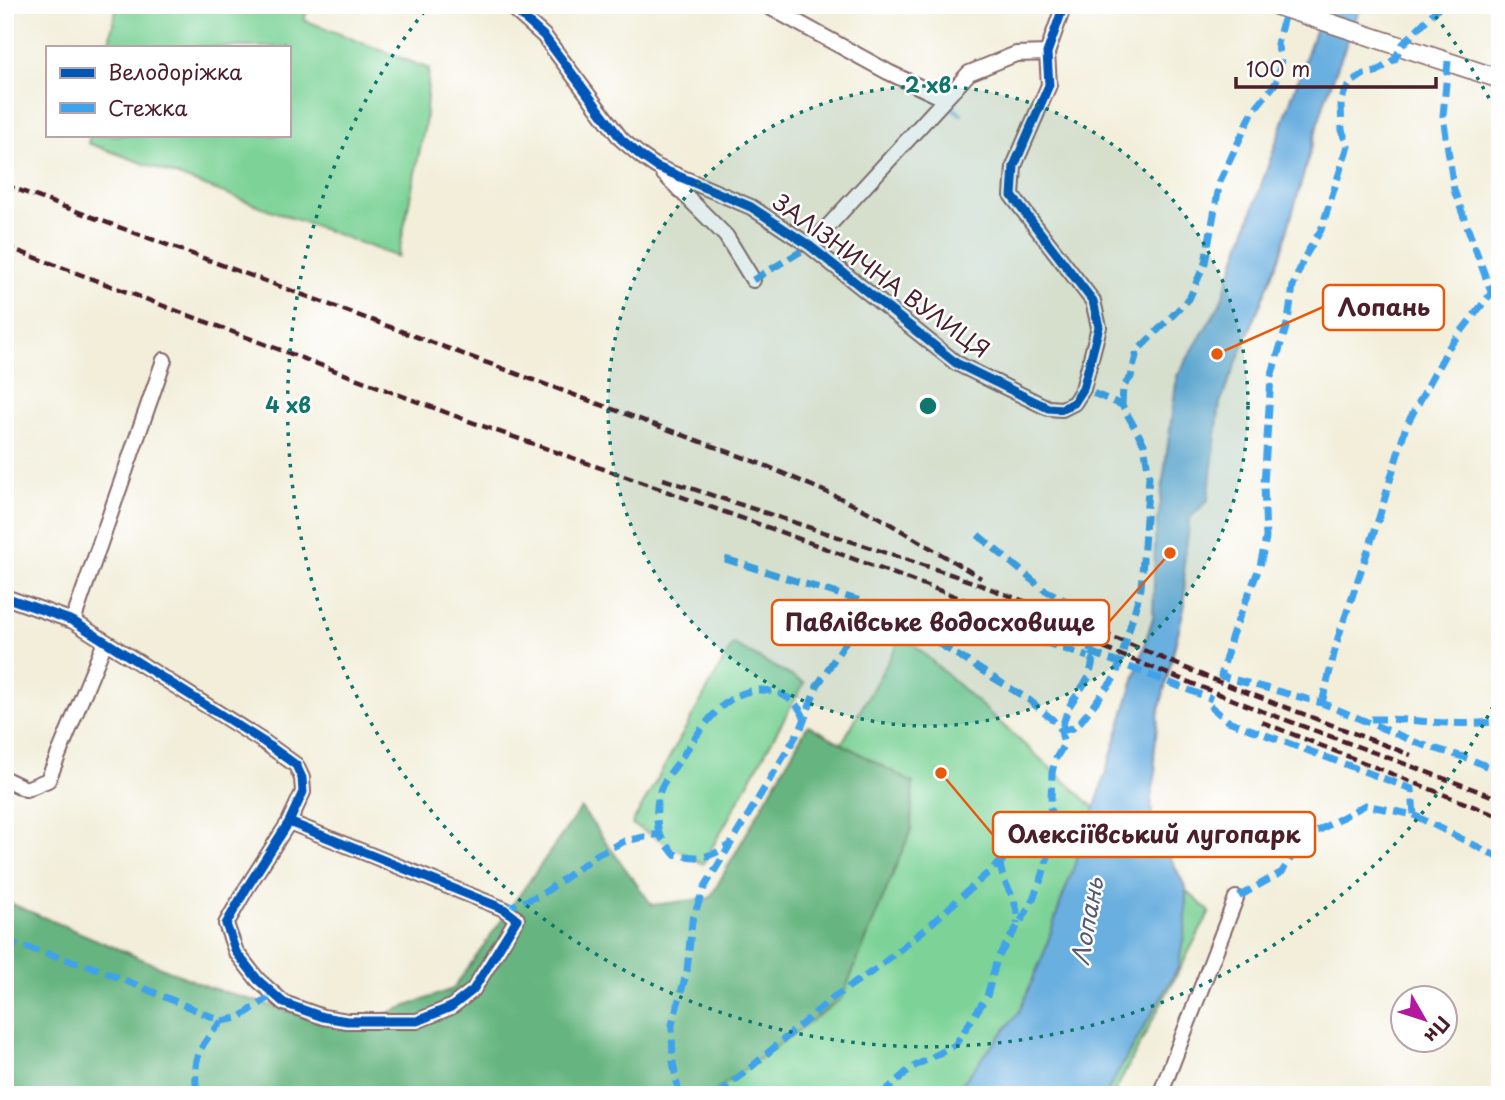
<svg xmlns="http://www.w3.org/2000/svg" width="1505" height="1100" font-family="'Playpen Sans',sans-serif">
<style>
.green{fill:#7dd397;stroke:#647961;stroke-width:2}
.forest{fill:#66b580;stroke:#586a56;stroke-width:2}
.water{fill:#69afdf;stroke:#5a6785;stroke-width:2}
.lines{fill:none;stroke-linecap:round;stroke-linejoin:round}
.stream{stroke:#69afdf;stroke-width:4.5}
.minor-casing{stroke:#856768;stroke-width:18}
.tertiary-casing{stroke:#856768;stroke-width:21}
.minor{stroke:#fff;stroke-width:14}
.tertiary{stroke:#fff;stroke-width:18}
.rail{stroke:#4a1f2b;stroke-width:4.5;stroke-dasharray:10 5;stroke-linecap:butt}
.quiet{stroke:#40a2eb;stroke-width:7;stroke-dasharray:14 7;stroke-linecap:butt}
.cycleway-casing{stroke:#fff;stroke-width:13}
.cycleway{stroke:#0057b8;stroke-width:9}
.ring{fill:none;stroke:#0f766e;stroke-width:3.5;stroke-dasharray:3.5 7}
.labels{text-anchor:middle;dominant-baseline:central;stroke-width:5;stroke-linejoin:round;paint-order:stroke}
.street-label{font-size:23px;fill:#4a1f2b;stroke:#fff}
.water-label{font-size:24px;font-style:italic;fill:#565973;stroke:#fff}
.centre{fill:#0f766e;stroke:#fff;stroke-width:3.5}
.ring-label{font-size:21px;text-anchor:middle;font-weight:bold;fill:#0f766e;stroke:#fff;stroke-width:5;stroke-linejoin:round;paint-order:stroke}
.leader{fill:none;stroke:#e8590c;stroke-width:2.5}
.callout-dot{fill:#e8590c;stroke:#fff;stroke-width:2.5}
.callout{fill:#fff;stroke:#e8590c;stroke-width:2.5}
.callout-label{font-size:24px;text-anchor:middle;font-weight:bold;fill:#4a1f2b}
</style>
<rect width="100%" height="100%" fill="#fff"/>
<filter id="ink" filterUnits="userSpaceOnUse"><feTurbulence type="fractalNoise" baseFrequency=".0143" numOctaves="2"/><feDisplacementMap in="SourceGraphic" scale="14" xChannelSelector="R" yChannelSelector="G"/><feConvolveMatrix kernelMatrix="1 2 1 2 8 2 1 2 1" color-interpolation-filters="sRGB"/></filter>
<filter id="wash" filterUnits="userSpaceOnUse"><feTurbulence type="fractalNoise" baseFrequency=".00686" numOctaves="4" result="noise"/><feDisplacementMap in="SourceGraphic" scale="28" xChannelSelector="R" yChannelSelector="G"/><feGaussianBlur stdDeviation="1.57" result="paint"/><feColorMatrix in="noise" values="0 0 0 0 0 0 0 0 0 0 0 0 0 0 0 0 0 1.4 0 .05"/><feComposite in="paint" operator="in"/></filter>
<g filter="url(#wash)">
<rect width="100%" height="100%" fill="#f2eeda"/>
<!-- green -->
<path class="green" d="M117 5H309L304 20 429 69 425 124 398 257 88 143 90 135H289V47H108Z
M903 635 1210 912 1113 1095H5V915L372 1070 746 913Z
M733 644 804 683 703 864 632 824Z"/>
<!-- forest -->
<path class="forest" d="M808 725 913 783 911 830 842 998 710 1095H5V901L208 987 348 1028 453 989 581 808 652 905 710 898Z"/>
<!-- water -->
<path class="water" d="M1324 5H1361L1325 100 1280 256 1220 403 1208 500 1190 518 1184 563 1185 604 1158 716 1154 757 1156 772 1151 798 1153 826 1158 844 1169 855 1186 888V925L1178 968 1105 1095H953L1019 1012 1044 953 1061 901 1090 824 1153 617 1155 542 1177 376 1220 304Z"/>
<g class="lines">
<!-- stream -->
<path class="stream" d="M947 104 961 114"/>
</g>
</g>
<g filter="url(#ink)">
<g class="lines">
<!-- minor casing -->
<g class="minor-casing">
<path id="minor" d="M509 5 544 36 621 139 641 156 657 167 751 207 810 246 956 363 1048 408 1062 409 1074 403 1083 389 1099 327 1093 301 1012 196 1014 166 1049 85 1047 53 1064 5
M766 5 888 72 945 99
M663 173 726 236 753 280
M810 246 969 73 1016 54 1047 53
M5 597 73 621 264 742 296 765 302 778 303 792 289 822 504 909 517 919 473 990 451 1007 417 1021H347L323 1017 284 1003 258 980 236 952 226 924 246 889 289 822
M73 621 164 360
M5 779 26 789 48 780 105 642
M1160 1095 1236 898"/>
</g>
<!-- tertiary casing -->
<g class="tertiary-casing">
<path id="tertiary" d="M1275 5 1500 79"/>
</g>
<!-- minor -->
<use href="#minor" class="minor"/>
<!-- tertiary -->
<use href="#tertiary" class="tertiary"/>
<!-- rail -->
<path class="rail" d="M5 185 764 465 840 498 880 518 981 578
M5 246 466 420 778 531 1033 625 1093 644 1259 710 1500 799
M663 479 953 575 1051 611 1219 682 1411 755
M1262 722 1500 817"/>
<!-- quiet -->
<path class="quiet" d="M1441 5 1402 45 1395 59 1376 72 1364 74 1352 82 1344 93 1341 105 1342 130 1348 146 1321 230 1304 258 1293 286 1288 321 1271 377 1264 484 1266 538 1260 566 1232 635 1221 676 1322 703 1420 744 1470 759 1500 772
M1448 61 1443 116 1454 190 1491 292
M753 280 810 246
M1122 405 1123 387 1131 377 1137 351 1189 299 1205 263 1220 181 1253 111 1275 84 1279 76 1281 58 1277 44 1287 5
M978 535 1043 589 1072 604 1100 624 1088 657 1093 661 1089 677 1068 708 1061 731
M725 559 864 602 938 643 1029 700 1053 720 1061 731 1064 744 1055 760 1052 773 1049 853 1042 877 1030 906 997 959 987 996 955 1045 911 1068 881 1095
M898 616 1050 644 1088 657
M1090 652 1212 699
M1322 703 1338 638 1379 518 1406 426 1449 347 1500 282
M1210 706 1228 721 1412 789 1414 815 1365 805 1303 839 1282 872 1236 898
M1371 719C1414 718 1457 728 1500 721
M1061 731 1073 728 1081 721 1116 676 1141 588 1149 476 1144 444 1122 405 1083 389
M1414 815 1500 858
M659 834C656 818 655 802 662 786 667 776 677 765 683 755 704 726 730 680 774 692 791 697 797 703 805 719
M1000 862C1002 889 1020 896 1017 924
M504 909 541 895 598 854 625 841 659 834 674 854C700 859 707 859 730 845
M5 941 98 969 222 1021C197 1049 193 1057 197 1095
M222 1021 239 1018 274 994
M679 1095 673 1062 672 1025 687 971 692 921 704 888 802 726 817 686 869 606
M718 1095 835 996 876 969 931 924 1000 862 1026 846 1051 818"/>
<!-- cycleway casing -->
<g class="cycleway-casing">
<path id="cycleway" d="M509 5 544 36 621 139 641 156 657 167 751 207 810 246 956 363 1048 408 1062 409 1074 403 1083 389 1099 327 1093 301 1012 196 1014 166 1049 85 1047 53 1064 5
M5 597 73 621 264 742 296 765 302 778 303 792 289 822 504 909 517 919 473 990 451 1007 417 1021H347L323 1017 284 1003 258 980 236 952 226 924 246 889 289 822"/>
</g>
<!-- cycleway -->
<use href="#cycleway" class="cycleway"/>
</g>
</g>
<!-- distance rings -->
<circle cx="928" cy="406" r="320" fill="#0f766e" fill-opacity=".12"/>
<g class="ring">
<circle cx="928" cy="406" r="320"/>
<path d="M1498 697A640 640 0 1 1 427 8M1429 8A640 640 0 0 1 1498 115"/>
</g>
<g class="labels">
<!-- street labels -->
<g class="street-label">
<text transform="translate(882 275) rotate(36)">ЗАЛІЗНИЧНА ВУЛИЦЯ</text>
</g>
<!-- water labels -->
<g class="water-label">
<text transform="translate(1086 921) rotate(-80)">Лопань</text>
</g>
</g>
<circle cx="928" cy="406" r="10" class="centre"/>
<g class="ring-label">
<text x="928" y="93">2 хв</text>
<text x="288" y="413">4 хв</text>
</g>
<!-- callouts -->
<path class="leader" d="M1217 354L1323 307M1170 553L1109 622M941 773L993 835"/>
<g class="callout-dot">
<circle cx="1217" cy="354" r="7"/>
<circle cx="1170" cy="553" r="7"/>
<circle cx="941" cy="773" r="7"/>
</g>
<g class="callout">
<rect x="1323" y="285" width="121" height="45" rx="7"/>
<rect x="772" y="600" width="337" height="45" rx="7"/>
<rect x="993" y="812" width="322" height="45" rx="7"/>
</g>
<g class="callout-label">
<text x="1384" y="316">Лопань</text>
<text x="940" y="631">Павлівське водосховище</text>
<text x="1154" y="843">Олексіївський лугопарк</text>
</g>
<!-- margin -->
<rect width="1505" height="1100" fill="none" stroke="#fff" stroke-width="28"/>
<!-- legend -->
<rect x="46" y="46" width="245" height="91" fill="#ffffff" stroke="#b7a5aa" stroke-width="2"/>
<rect x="60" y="68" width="35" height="10" fill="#0057b8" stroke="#b7a5aa" stroke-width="2"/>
<text x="108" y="80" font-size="21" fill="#4a1f2b">Велодоріжка</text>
<rect x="60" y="103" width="35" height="10" fill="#40a2eb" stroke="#b7a5aa" stroke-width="2"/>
<text x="108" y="116" font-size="21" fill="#4a1f2b">Стежка</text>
<!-- north arrow -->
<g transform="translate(1424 1019) rotate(129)"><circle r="33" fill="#ffffff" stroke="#b7a5aa" stroke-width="2"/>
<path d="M0-5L12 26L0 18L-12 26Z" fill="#b5179e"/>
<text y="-10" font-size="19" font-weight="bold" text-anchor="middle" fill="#4a1f2b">Пн</text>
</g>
<!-- scale -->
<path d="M1236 77v10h200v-10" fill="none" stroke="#4a1f2b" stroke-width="3.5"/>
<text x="1246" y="77" font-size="21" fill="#4a1f2b" stroke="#ffffff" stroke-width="5" paint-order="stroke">100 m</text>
</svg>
